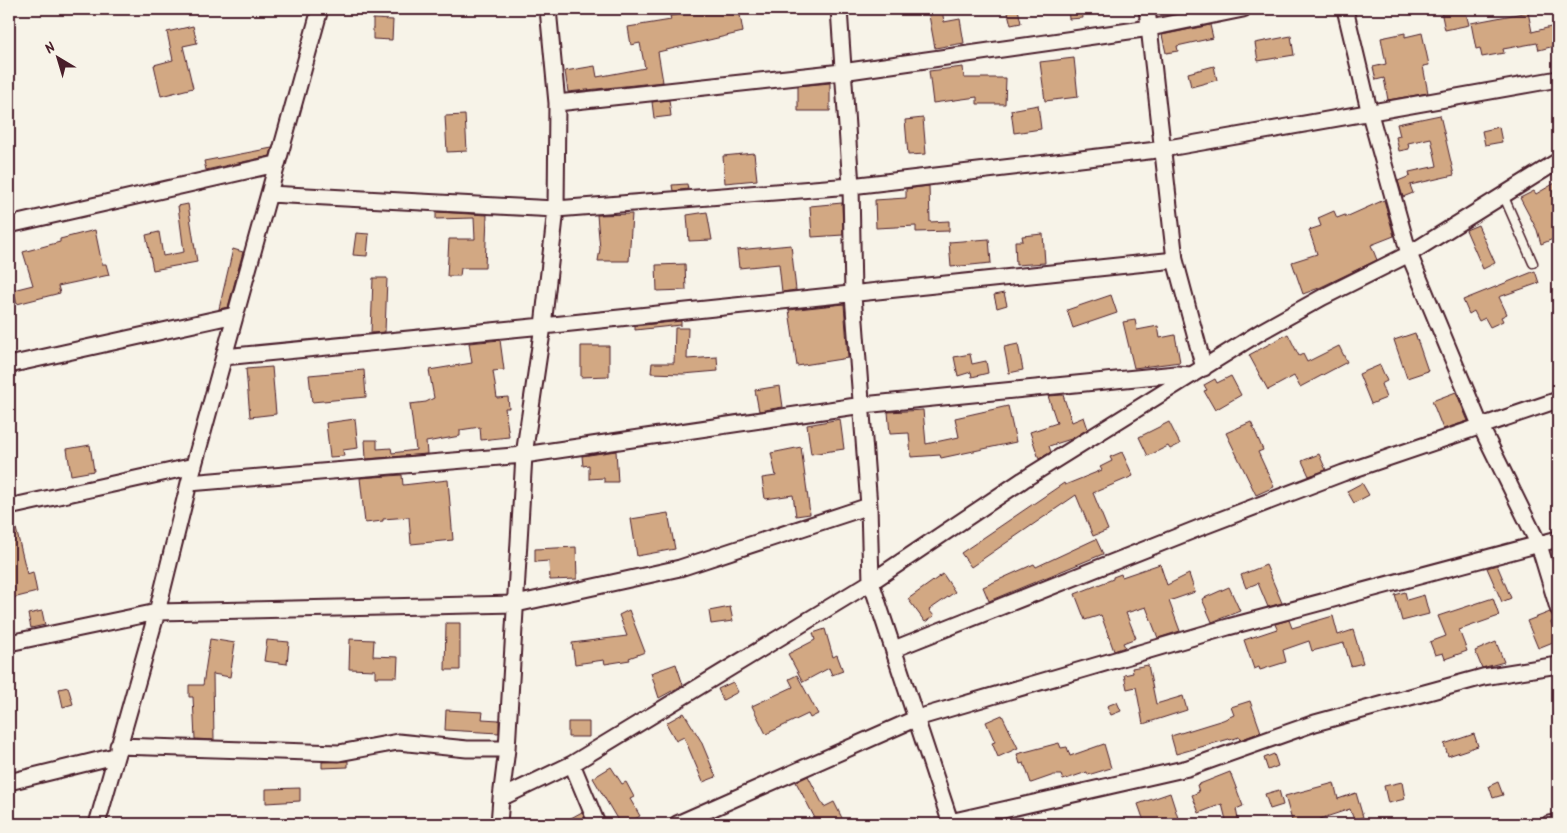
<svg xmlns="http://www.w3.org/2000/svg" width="1567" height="833" font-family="Kalam,sans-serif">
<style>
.building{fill:#d2a883;stroke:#4a1f2b}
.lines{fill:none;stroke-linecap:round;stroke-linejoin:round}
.service-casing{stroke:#4a1f2b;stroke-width:11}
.minor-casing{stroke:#4a1f2b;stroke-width:19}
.service{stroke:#f7f3e8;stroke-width:8}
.minor{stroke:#f7f3e8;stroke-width:15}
</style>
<rect width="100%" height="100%" fill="#f7f3e8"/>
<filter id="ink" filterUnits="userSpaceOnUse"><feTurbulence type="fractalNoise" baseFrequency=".02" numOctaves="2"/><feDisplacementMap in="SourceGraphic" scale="10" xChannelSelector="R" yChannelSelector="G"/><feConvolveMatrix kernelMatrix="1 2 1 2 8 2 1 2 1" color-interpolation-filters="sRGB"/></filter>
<g filter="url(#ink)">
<!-- building -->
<path class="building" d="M715 9H739L743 32 658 52 663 82 568 92 565 71 595 66 597 77 645 68 640 43 631 45 628 27 671 20 670 16Z
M942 9 944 22 960 19 964 43 935 48 928 10Z
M1007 9H1018L1021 23 1011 25Z
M1068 9H1082L1083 18 1069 19Z
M1452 9H1465L1469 25 1445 30 1441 11Z
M1528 12 1532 32 1558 25V45L1539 50 1537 43 1503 49 1504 53 1482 57 1480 48 1476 49 1471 23Z
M373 19 393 20 392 40 373 39Z
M1210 25 1213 38 1177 46 1178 51 1166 53 1162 35Z
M193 26 197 43 183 46 193 88 161 96 154 65 173 60 167 32Z
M1405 33V37L1422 33 1429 65 1423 66 1428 93 1388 100 1384 78 1376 80 1373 67 1386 64 1381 38Z
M1291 36 1294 55 1258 61 1255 43Z
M1074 58 1078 97 1045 101 1040 62Z
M1214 66 1217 80 1191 87 1188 73Z
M963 67 964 78H1006L1005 104H977V97L933 103 929 71Z
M830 83V111H798V86Z
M669 100 671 116 654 118 652 102Z
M1038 105 1041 129 1014 133 1011 110Z
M465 115 467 151 447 152 445 116Z
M1440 115 1454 175 1410 185 1413 193 1403 197 1398 181 1410 176 1409 172 1437 166 1431 138 1408 143 1409 149 1399 151 1396 137 1400 136 1397 124Z
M923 118 926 154 908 155 905 120Z
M1499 127 1502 142 1485 145 1482 131Z
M272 148 270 156 206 170 204 161Z
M754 153 757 180 725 183 723 156Z
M1555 183 1558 190V237L1541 244 1537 230 1520 198 1534 191 1536 194Z
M687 184 688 189 673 191 672 185Z
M929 186 930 222 949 221V231L916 232V226L876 228 875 200 906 198V189Z
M1384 200 1394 236 1371 245 1377 260 1319 288 1303 294 1292 262 1317 254 1309 230 1321 226 1318 218 1334 211 1337 218 1345 215 1346 217Z
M842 203 843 235 812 237 810 206Z
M188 204 197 262 153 270 146 235 159 232 163 256 184 252 178 206Z
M436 212 487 215 485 268H461L460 276H447L449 239H475L474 218 436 219Z
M707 212 712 240 689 241 687 215Z
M632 214 629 261H598L600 249 597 215Z
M1478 225 1495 263 1483 269 1466 230Z
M95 230 102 264H106L109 275 58 286 60 293 17 304 13 290 33 285 23 252 60 242V239Z
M356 233 369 234 367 256 353 255Z
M1043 234 1045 263 1016 265 1015 241H1023L1022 236Z
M989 239 991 263 951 267 949 242Z
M791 245 796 290 782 292 779 264 739 268 737 250Z
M233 249 243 252 228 307 219 309Z
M685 264 686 290 657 291 656 265Z
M1535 271 1539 283 1499 297 1507 314 1501 317 1503 321 1490 327 1485 318 1479 321 1474 311 1469 314 1463 300Z
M373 278H387L385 332 371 333Z
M1004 293 1007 305 997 308 994 295Z
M1111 295 1117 313 1073 328 1067 310Z
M844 304 848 358 797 366 789 310Z
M1135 320 1137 330 1158 326 1160 338 1175 335 1180 362 1134 368 1123 322Z
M681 321V325L635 330V326Z
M675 328H688L687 359 717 357 718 371 683 374 651 373 652 363H674Z
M1415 333 1428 371 1407 378 1394 340Z
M1288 334 1299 356 1303 354 1307 362 1339 346 1347 362 1300 387 1294 376 1268 390 1249 355Z
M500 340 504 370 493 371 497 398 508 397 509 408H505L509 437 481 440 480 427 460 430V436L426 442 427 454 366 459 365 440H377V449L391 448 392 453 416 450 410 404 426 402 434 398 429 370 472 363 469 343Z
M1018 344 1023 370 1009 373 1004 347Z
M581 346H609V376L581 377Z
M970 354 972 364 986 361 988 373 972 377 971 372 958 376 954 357Z
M1380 365 1387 381 1381 384 1386 398 1371 404 1359 374Z
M272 367 276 414 250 417 246 369Z
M364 370 366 397 312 402 309 375Z
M1231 376 1241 395 1215 410 1204 391 1207 390 1204 385 1215 379 1217 383Z
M780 386 783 407 759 411 755 390Z
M1456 392 1468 421 1443 429 1432 401Z
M1063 395 1072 422 1084 417 1088 429 1071 439 1049 446 1051 452 1039 459 1030 432 1057 423 1048 396Z
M1008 406 1016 442 941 458 940 455 911 457 909 433 890 434 888 412 923 410 926 444 959 437 955 418Z
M355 419 358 448 343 450 344 456 330 457 326 423Z
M840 419 844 449 811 454 807 425Z
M1169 422 1180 444 1170 449 1168 446 1148 456 1139 437Z
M1251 422 1263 450 1258 452 1274 487 1256 495 1226 433Z
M90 445 94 471 71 475 67 449Z
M801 447 810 514 796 516 793 495 765 499 762 478 776 476 771 453Z
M616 451 618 482H604V478L589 479V465L583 466 582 456Z
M1122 452 1133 476 1093 493 1108 530 1093 536 1076 495 971 567 961 553 1064 483 1065 485 1102 470 1100 467 1112 461 1110 457Z
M1319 454 1326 470 1309 476 1302 461Z
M402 475 403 485 448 480 453 540 411 544 409 517 383 519V521L365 523 360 478Z
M1362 483 1369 495 1354 503 1347 491Z
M668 513 675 549 637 556 631 519Z
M9 516H13L27 574 33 572 37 592 9 599Z
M1096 539 1103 554 989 601 983 587 1034 564 1036 567Z
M576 547 577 579 550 580 549 561 535 562V549Z
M1160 564 1167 585 1189 574 1195 592 1169 601 1180 631 1158 638 1146 607 1126 613 1136 638 1123 643 1125 647 1114 651 1101 615 1085 620 1075 594 1113 579V577L1121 574 1122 577Z
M1266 565 1282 603 1268 607 1258 583 1246 588 1241 575Z
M1497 565 1511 598 1502 602 1487 568Z
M943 574 955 592 929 610 934 616 925 622 908 599Z
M1229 587 1240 611 1212 622 1202 599Z
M1405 592 1407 600 1424 595 1429 614 1402 621 1395 595Z
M1493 598 1499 616 1459 630 1467 651 1445 659 1443 653 1435 655 1430 642 1446 636 1438 616Z
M730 607 733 621 711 624 709 611Z
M629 610 645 652 629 658 630 660 605 664 604 660 575 664 572 643 627 636 619 615Z
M42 611 45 625 31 628 28 614Z
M1550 612 1555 620 1551 622 1558 640 1538 648 1527 621Z
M1333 616 1338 635 1353 630 1363 663 1351 666 1344 643 1312 651 1309 641 1283 650 1286 662 1260 670 1259 667 1254 669 1244 640 1277 629 1275 624 1289 620 1292 628Z
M446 623H460V670H445Z
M825 629 833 657 837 655 843 671 832 675 829 668 803 682 788 654 815 640 813 633Z
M210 639 235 643 230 677 213 674 214 740 195 739 193 697H189V685H203Z
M350 639 374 640 373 656 398 657 397 677H375V670L349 669Z
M267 640 289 642 287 664 264 661Z
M1496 642 1504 662 1482 668 1475 651Z
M676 664 683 685 659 698 651 673Z
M1148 665 1156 704 1183 696 1187 710 1143 724 1136 687 1127 689 1124 675 1133 673 1132 668Z
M797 675 818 714 810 718 808 714 766 734 752 706 793 687 789 679Z
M733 682 738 692 723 700 718 689Z
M68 687 73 704 63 707 59 689Z
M1250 701 1261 732 1240 740 1239 737 1230 740 1229 739 1176 754 1171 736 1223 720 1234 715 1231 707Z
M1117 702 1121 711 1111 715 1107 706Z
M446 710 483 712 482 719 499 720V733L445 730Z
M684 713 701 741 716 777 703 782 684 737 676 741 666 723Z
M1002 715 1018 748 998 757 992 743 995 742 986 722Z
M568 722H589V737H568Z
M1474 734 1478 746 1448 756 1444 744Z
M1059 743 1061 748 1067 747 1070 756 1104 744 1111 768 1088 775 1087 772 1063 780 1061 775H1054L1031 783 1024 763 1020 764 1017 754Z
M1274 754 1278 766 1268 770 1264 758Z
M348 761V767L322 768V762Z
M611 767 622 784 626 782 634 797 630 799 640 816 627 824H620L593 778Z
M1230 772 1243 806 1236 809 1239 824H1227L1222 804 1199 813 1192 795 1199 792 1197 785Z
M808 776 824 807 834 802 845 824H818L796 782Z
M1402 782 1405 799 1388 803 1384 786Z
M1498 782 1503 795 1493 798 1489 786Z
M1334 783 1338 799 1356 793 1363 817 1354 820 1350 809 1320 819 1322 824H1293L1285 796Z
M300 788V801L266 803V789Z
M1279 790 1283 805 1270 809 1265 794Z
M1170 793 1178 818 1161 824H1145L1138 804Z
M582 812 587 824H560Z"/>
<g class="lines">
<!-- service casing -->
<g class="service-casing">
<path id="service" d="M1504 197 1533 263"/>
</g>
<!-- minor casing -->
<g class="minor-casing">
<path id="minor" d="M548 9 557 103 556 209 543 326 1175 260
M839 9 851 186 853 295 869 506 871 582 951 824
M1147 9 1175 260 1204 368
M1345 9 1370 114 1409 254 1481 427 1539 545 1558 608
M557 103 842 72 1150 28 1243 9
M269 194 556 209 851 186 1157 150 1558 79
M9 225 276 164
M224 357 543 326 524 455 507 749 501 798 572 764 871 582 1023 480 1262 331 1323 297 1409 254 1558 161
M9 365 235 315
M189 483 524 455 863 405 1176 374 1192 375
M9 507 194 466
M9 643 157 612 516 604 680 568 869 506
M894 649 1199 528 1343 473 1558 400
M118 746 339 753 398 742 467 749H507
M572 764 597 824
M9 782 115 756
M950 822 1188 768 1315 723 1483 677 1558 665
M97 824 157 612 189 483 320 9
M499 824 501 798
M677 824 917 718 1228 627 1558 539
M1549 824 1558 823"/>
</g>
<!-- service -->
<use href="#service" class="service"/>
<!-- minor -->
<use href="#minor" class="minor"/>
</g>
</g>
<!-- margin -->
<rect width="1567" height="833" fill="none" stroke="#f7f3e8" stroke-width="30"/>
<rect x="15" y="15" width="1537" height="803" fill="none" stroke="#4a1f2b" stroke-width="2" filter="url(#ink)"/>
<!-- north arrow -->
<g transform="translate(58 58) rotate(322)" stroke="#f7f3e8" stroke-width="4" paint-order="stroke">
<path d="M0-4L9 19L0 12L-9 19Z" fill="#4a1f2b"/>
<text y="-8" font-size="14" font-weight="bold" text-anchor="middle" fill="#4a1f2b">N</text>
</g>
</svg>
